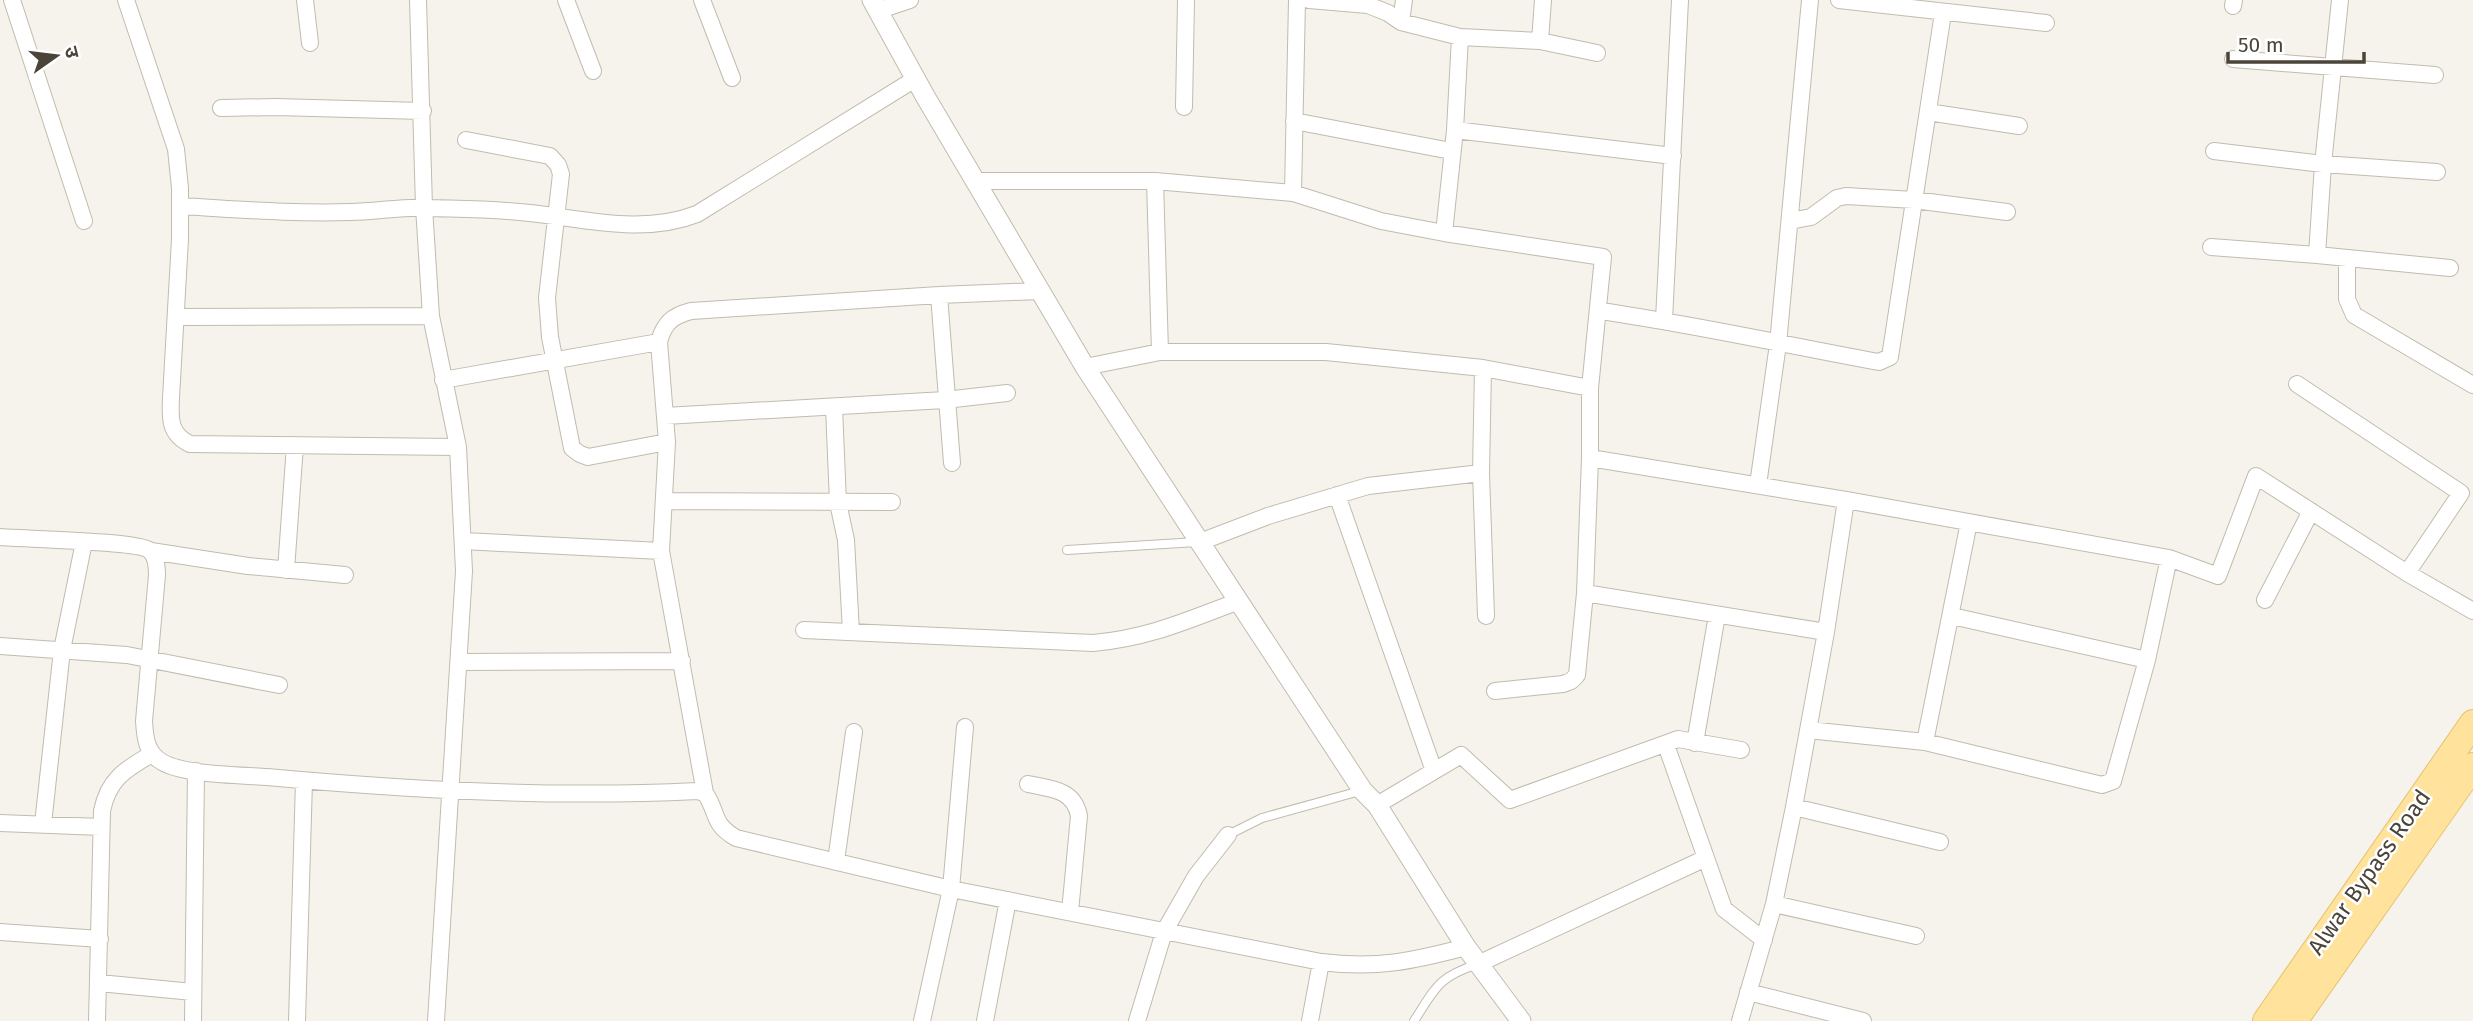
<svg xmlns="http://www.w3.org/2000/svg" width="2473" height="1021" font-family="'Fira Sans','Noto Sans Devanagari',sans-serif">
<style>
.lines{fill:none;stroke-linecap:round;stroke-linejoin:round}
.service-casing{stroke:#c2bbae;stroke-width:10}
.minor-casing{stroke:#c2bbae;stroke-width:18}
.tertiary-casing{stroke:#c2bbae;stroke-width:21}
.primary-casing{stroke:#e6c16a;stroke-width:28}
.service{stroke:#fff;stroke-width:8}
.minor{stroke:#fff;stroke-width:16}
.tertiary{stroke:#fff;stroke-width:19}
.primary{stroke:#ffe39c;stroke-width:26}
.labels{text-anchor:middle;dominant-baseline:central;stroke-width:5;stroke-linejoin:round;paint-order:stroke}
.street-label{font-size:23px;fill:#4b4439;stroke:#fff}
</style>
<rect width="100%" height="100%" fill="#f6f3ec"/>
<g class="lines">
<!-- service casing -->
<g class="service-casing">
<path id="service" d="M1067 550 1197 542
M1228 835 1262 818 1360 791
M1414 1021C1436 987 1438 977 1478 964"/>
</g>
<!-- minor casing -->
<g class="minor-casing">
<path id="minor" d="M12 0 84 221
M126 0 176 149 180 188V239L171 398C170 418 169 434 190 444L458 447
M305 0 310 43
M418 0 424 207 431 316 458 447 464 571 436 1021
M566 0 593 71
M702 0 732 78
M1309 0 1368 5 1388 13 1401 22 1460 37
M1839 0 2046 23
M2233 6 2234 0
M877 11 910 0
M1401 22 1404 0
M1540 41 1597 53
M2233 59 2435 75
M1184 107 1186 0
M221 108 276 107 423 111
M1928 112 2019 126
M1294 121 1451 151
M1455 130 1673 156
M466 140 550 156 558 165 561 174 547 298 550 337 572 448 580 454 588 457 667 442
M2214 151 2323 164 2437 172
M976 181H1155L1293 193 1381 221 1444 233 1603 257 1590 388V458L1585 593 1577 675 1571 681 1563 684 1495 691
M1155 181 1160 352
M1293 193 1297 0
M180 206C236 209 293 214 350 212 376 212 403 206 429 208 462 209 496 209 530 213 585 219 643 235 697 214L915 79
M1790 221 1811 217 1837 198 1846 196 1914 200 2007 212
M1444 233 1455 130 1460 37 1540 41 1543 0
M2211 247 2317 255 2450 268
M2317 255 2323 164 2340 0
M2347 259V299L2354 315 2473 385
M939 295 952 463
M1600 311C1693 324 1785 345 1879 362L1890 357 1943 13
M176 317 431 316
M1664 320 1680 0
M1085 367 1160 352H1326L1483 368 1590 388
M1483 368 1481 473 1486 616
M443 380 659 342
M2297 384 2461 493 2407 573
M834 407 838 503 846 540 851 632
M665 416 945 400 1007 393
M1590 458 1846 500 2169 558 2218 576 2256 476 2407 573 2473 611
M1758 485 1778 344 1810 0
M1337 495 1434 771
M664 501 892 502
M0 537C23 539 137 541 149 550 156 555 157 567 157 575L144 721C145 737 146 753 162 762 184 775 240 775 267 777 410 790 554 798 697 791L705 793C719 814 711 823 736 838L951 889 1321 962C1377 969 1413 961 1466 947
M463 541 661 551
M1200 542 1268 516 1368 486 1481 473
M151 551 248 566 345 575
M286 570 295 445
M1585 593 1826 632
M2265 600 2311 511
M1952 616 2147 660
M804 630 1093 643C1149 638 1188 620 1239 601
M0 646 127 655 279 685
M459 662 682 661
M1808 730 1925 742 1969 522
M1925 742 2102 785 2113 781 2147 660 2169 558
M1695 743 1717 615
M1666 745 1724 909 1764 940
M1028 784C1051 789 1074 789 1079 816L1070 912
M705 793 661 551 667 442 659 342C664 323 672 316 691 311L939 295 1039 291
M1377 805 1461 755 1510 800 1678 739 1741 750
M1794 807 1940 842
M0 823 101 827
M43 824 62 650 84 542
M836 861 854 732
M1774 904 1916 936
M0 932 100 939
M1478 964 1706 858
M99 983 193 992
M1748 992 1863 1021
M97 1021 102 811C108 780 125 769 152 754
M193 1021 196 771
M297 1021 304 781
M922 1021 951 889 965 727
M985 1021 1008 900
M1137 1021 1164 932 1196 876 1228 835
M1310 1021 1321 962
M1740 1021 1774 904 1794 807 1826 632 1846 500"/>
</g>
<!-- tertiary casing -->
<g class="tertiary-casing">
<path id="tertiary" d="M872 0 925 96 1085 367 1363 791 1377 805 1466 947 1521 1021"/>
</g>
<!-- primary casing -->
<g class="primary-casing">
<path id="primary" d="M2266 1021 2473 723
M2294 1021 2473 766"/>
</g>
<!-- service -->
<use href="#service" class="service"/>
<!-- minor -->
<use href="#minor" class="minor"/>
<!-- tertiary -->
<use href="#tertiary" class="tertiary"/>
<!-- primary -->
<use href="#primary" class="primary"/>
</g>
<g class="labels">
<!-- street labels -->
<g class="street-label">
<text transform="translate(2369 872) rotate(-55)">Alwar Bypass Road</text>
</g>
</g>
<!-- north arrow -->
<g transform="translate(56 56) rotate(76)" stroke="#ffffff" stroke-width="5" paint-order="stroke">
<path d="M0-5L12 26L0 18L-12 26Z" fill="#4b4439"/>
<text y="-10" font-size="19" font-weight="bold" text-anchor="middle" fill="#4b4439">उ</text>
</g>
<!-- scale -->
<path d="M2228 52v10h136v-10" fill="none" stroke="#4b4439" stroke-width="3.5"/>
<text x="2238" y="52" font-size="21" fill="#4b4439" stroke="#ffffff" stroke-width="5" paint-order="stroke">50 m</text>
</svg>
